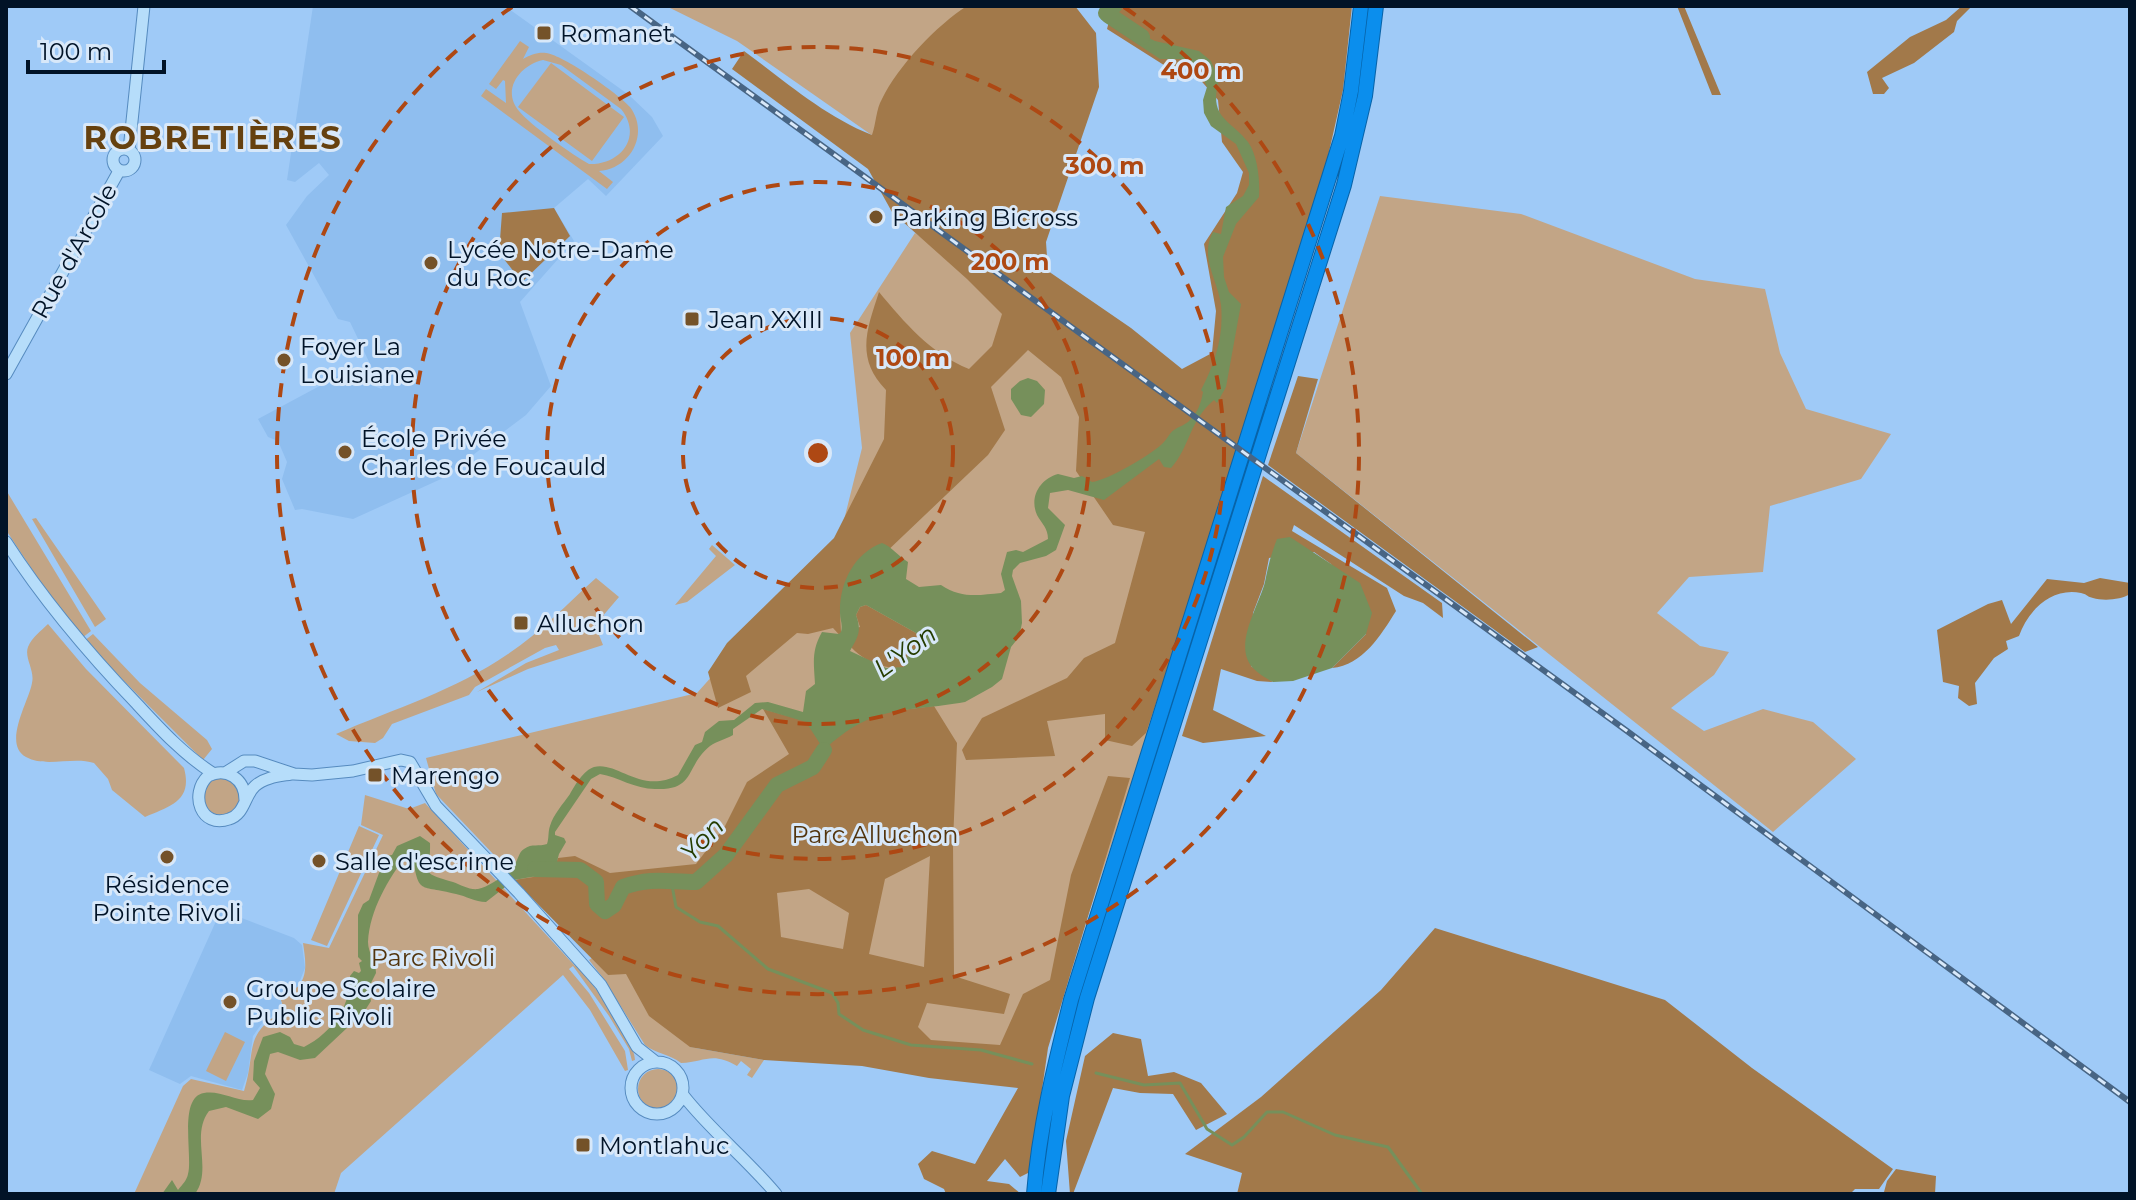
<svg xmlns="http://www.w3.org/2000/svg" width="2136" height="1200" font-family="Montserrat,sans-serif">
<style>
.built{fill:#8fbeef}
.green{fill:#c2a586;fill-rule:evenodd}
.forest{fill:#a2794a;fill-rule:evenodd}
.water{fill:#76905b;fill-rule:evenodd}
.lines{fill:none;stroke-linecap:round;stroke-linejoin:round}
.stream{stroke:#76905b;stroke-width:3}
.river{stroke:#76905b;stroke-width:16}
.secondary-casing{stroke:#568bbf;stroke-width:13}
.highway-casing{stroke:#0863a8;stroke-width:16}
.secondary{stroke:#b6ddfa;stroke-width:11}
.highway{stroke:#0b8eed;stroke-width:14}
.rail-casing{stroke:#486584;stroke-width:6}
.rail{stroke:#d8e8f9;stroke-width:3;stroke-dasharray:9;stroke-linecap:butt}
.ring{fill:none;stroke:#ae4813;stroke-width:4;stroke-dasharray:14 10}
.poi-dot{fill:#745229;stroke:#d8e8f9;stroke-width:3}
.labels{text-anchor:middle;dominant-baseline:central;stroke-width:6;stroke-linejoin:round;paint-order:stroke}
.poi-label{font-size:24px;fill:#011327;stroke:#d8e8f9;text-anchor:start}
.street-label{font-size:24px;fill:#011327;stroke:#d8e8f9}
.park-label{font-size:24px;fill:#52340d;stroke:#d8e8f9}
.water-label{font-size:26px;font-style:italic;fill:#253c00;stroke:#d8e8f9}
.district-label{font-size:32px;font-weight:bold;letter-spacing:2px;fill:#66410f;stroke:#d8e8f9}
.centre{fill:#ae4813;stroke:#d8e8f9;stroke-width:4}
.ring-label{font-size:24px;text-anchor:middle;font-weight:bold;fill:#ae4813;stroke:#d8e8f9;stroke-width:6;stroke-linejoin:round;paint-order:stroke}
</style>
<rect width="100%" height="100%" fill="#9fcaf7"/>
<!-- built -->
<path class="built" d="M313 6H505L629 95 652 117 663 136 606 196 588 179 554 208 574 241 520 302 551 386 526 415 441 479 353 519 302 509 295 510 282 479 287 462 278 441 268 437 258 419 342 374 382 389 350 322 338 319 286 225 307 196 329 175 319 163 295 182 287 180Z
M221 910 294 938 302 945 305 968 297 988 279 995 283 1009 263 1022 253 1036 248 1073 242 1090 191 1076 180 1084 149 1070Z"/>
<!-- green -->
<path class="green" d="M666 6H967L873 136 737 41Z
M520 41 529 47 523 59C530 55 538 52 546 53 563 55 619 94 630 107 650 134 630 169 599 171L613 182 607 189 481 96 486 89 506 103 505 81 503 80 496 89 489 84ZM543 60 561 65 621 109C643 136 621 165 589 164 573 155 530 125 519 111 501 90 520 65 543 60Z
M551 63 624 117 592 161 518 107Z
M1380 196 1521 214 1695 279 1765 289 1780 353 1806 409 1891 434 1861 479 1770 506 1763 572 1689 577 1657 613 1700 646 1729 652 1714 675 1671 708 1704 731 1763 709 1813 722 1856 759 1773 832 1296 453Z
M915 233 1237 462 1034 1080 690 1047 764 1060 752 1078 747 1075 751 1069 741 1061 737 1066C712 1051 705 1062 681 1063 670 1054 656 1054 645 1045L603 978 589 960 592 958 608 975 436 794 426 758 697 693 841 532 862 448 850 333Z
M6 490 91 631 82 638 54 603 6 530Z
M36 518 106 619 95 627 32 519Z
M712 545 735 565 687 602 675 605 716 556 709 549Z
M596 578 619 597 595 625 603 645 528 669 477 692 526 663 559 650 556 645 545 648 475 687 469 695 392 724 383 738 375 743 349 741 336 734C394 709 456 690 508 654 541 632 567 604 596 578Z
M48 624 86 669 184 768C193 801 170 806 145 817L112 790 108 779 94 763C73 756 46 768 26 757 2 744 29 701 32 683 35 670 24 658 28 647 32 637 41 631 48 624Z
M93 634 140 683 207 740 212 749 203 760 84 641Z
M202 796a19 19 0 1 1 38 0a19 19 0 1 1-38 0Z
M365 795 409 809 425 803 575 966 578 965C593 985 634 1037 635 1060L632 1061 629 1049 609 1016 573 966 569 969 589 993 625 1051 628 1070 625 1071 590 1010 563 975 341 1173 334 1194H134L183 1086 191 1079 244 1091C257 1049 242 1036 284 1010L280 997C309 987 307 969 303 943L329 948 383 835 361 825Z
M359 826 379 835 327 946 311 940Z
M225 1032 245 1042 226 1081 206 1071Z
M638 1089a20 20 0 1 1 40 0a20 20 0 1 1-40 0Z"/>
<!-- forest -->
<path class="forest" d="M967 6H1075L1096 33 1099 87 1046 242 1048 271 1131 328 1182 369 1212 353 1216 311 1204 244 1237 193 1243 172 1222 142 1218 100 1189 67H1167L1107 29 1113 6H1352L1343 90 1324 174 1237 462 1146 733 1132 746 1105 740V714L1047 721 1055 756 966 760 962 750 982 718 1067 678 1084 658 1115 643 1145 532 1113 525 1076 471 1079 417 1061 377 1028 350 991 387 1005 430 988 455 883 555 840 612 841 632 860 627 856 615 860 607 866 605 916 633 919 648 904 668C868 669 855 652 833 628L808 634 797 633 746 676 751 692 718 708 708 672 727 643 834 538 884 439 886 390C855 358 867 329 879 292 904 322 931 354 969 369L992 346 1002 314 967 279 892 212 868 169 732 69 744 51C785 81 824 116 872 135 876 124 876 109 882 99 898 66 937 25 967 6Z
M1677 6H1684L1721 95H1712Z
M1962 6H1972L1957 21 1954 32 1914 63 1882 78 1889 88 1884 94H1873L1867 72 1910 37 1946 20Z
M554 208 570 236 522 282 499 253 502 213Z
M1298 376 1318 379 1296 453 1538 647 1525 652 1268 465Z
M1263 476 1442 603 1443 618 1423 603 1404 596 1294 525 1292 531 1387 588 1396 611C1381 635 1363 665 1332 668L1366 634 1331 564 1314 552 1269 558 1264 584 1253 613 1251 666 1273 682 1257 681 1221 669 1213 710 1266 736 1203 743 1182 736Z
M2100 578 2130 583V594C2121 600 2103 601 2093 598 2085 596 2089 595 2081 593 2052 587 2028 610 2019 636L2006 641 2008 649 1994 658 1975 683 1977 704 1969 706 1958 698 1959 686 1943 682 1937 630 1988 604 2002 600 2011 624 2047 579 2084 583Z
M934 706 957 743 953 843 954 976 1010 994 1004 1014 927 1003 918 1027 931 1040 1000 1045 1023 994 1050 980 1071 875 1108 776 1130 778 1048 1048 1030 1172 1020 1177 1005 1159 987 1181 1009 1184 1021 1194H946L944 1189 924 1179 918 1164 932 1151 975 1164 1018 1088 929 1078 862 1066 764 1060 690 1047 649 1016 626 974 608 975 514 880 552 874 558 858 575 856 610 873 696 864 725 826 747 782 789 754 763 709 834 729 885 712ZM930 856 924 967 869 954 885 879ZM809 889 849 913 843 949 781 937 777 893Z
M1435 928 1665 1000 1752 1068 1893 1169 1879 1189H1855L1850 1194H1237L1242 1173 1185 1154 1261 1097 1381 990Z
M1113 1033 1141 1039 1148 1076 1174 1072 1201 1083 1227 1114 1196 1130 1173 1094 1140 1093 1113 1088 1073 1194H1070L1066 1141 1085 1056Z
M1896 1169 1936 1176 1935 1194H1878L1884 1192 1887 1181Z"/>
<!-- water -->
<path class="water" d="M1101 6H1124L1114 12 1118 23 1155 41 1199 51 1211 61 1219 80C1208 118 1230 119 1248 142 1258 156 1260 181 1259 197L1236 224 1223 257 1224 277 1229 292 1241 304 1226 387 1217 403 1214 400C1189 421 1190 447 1171 468L1164 467 1159 459 1104 500 1068 490 1050 493 1048 508 1065 525 1056 550 1046 556 1020 563 1013 570 1012 576 1021 601 1022 623 1019 637 1011 647 1002 679 992 687 965 702C904 713 874 703 824 750L806 722 762 709 733 729V735C726 739 717 741 710 746 685 766 696 791 655 789 635 789 618 777 600 774L591 779 555 832V835L564 838 566 842 559 854 554 873 514 880 486 902C475 902 466 896 456 894 419 884 419 897 412 853L407 854C388 880 370 909 368 942 368 953 376 962 376 973L368 989 371 1001 364 1012 315 1058 300 1060 278 1052 270 1054 265 1074 275 1094 271 1109 258 1119 226 1107 209 1111C190 1136 213 1169 195 1194H162L172 1180 178 1190C182 1185 187 1180 188 1174 193 1156 178 1097 204 1093 221 1090 236 1102 253 1100L260 1088 253 1080 254 1061 263 1037 280 1032 290 1037 294 1044 304 1047C331 1033 351 1007 350 976L354 971 359 973 361 971 359 963 362 961 358 957V915L363 904 369 900 379 873 389 859 385 856 392 855 397 846 420 836 430 843C431 877 418 871 453 882 461 885 469 890 478 889 489 887 507 874 514 865 519 859 518 853 524 849 532 843 539 847 547 844 549 839 548 831 550 826 553 815 563 804 570 794 575 785 584 770 594 767 618 761 641 795 678 775L695 745 702 742 705 732 719 721 734 720 755 703 768 702 803 712 806 691 815 684C814 664 811 651 822 632L839 634 841 632C843 624 840 620 840 613 839 584 854 553 882 543 891 546 899 557 908 562L906 579 919 587 941 585C962 599 979 595 1001 593L1005 590 1001 574 1007 552 1016 550 1023 552 1048 539C1048 528 1042 524 1037 515 1029 497 1040 479 1058 474L1074 478 1082 476 1092 482C1108 480 1149 456 1162 444 1167 440 1169 433 1174 430 1179 426 1186 425 1190 420 1198 412 1201 403 1203 392L1201 390C1215 363 1224 336 1221 305 1218 280 1199 257 1213 232L1221 234 1226 207 1243 196 1249 185V173L1236 144 1211 126 1204 113 1203 100 1207 87 1198 66 1180 59H1160L1104 22 1101 19ZM866 605 916 633 922 640 919 648 909 650 904 667 886 668 850 651C858 637 862 631 856 615L860 607Z
M1028 378 1037 381 1045 390 1044 404 1031 417 1021 415 1011 399V389L1020 381Z
M1290 537 1360 583 1372 613 1366 634 1332 668 1293 681 1273 682C1266 678 1257 673 1252 667 1233 644 1259 606 1265 582 1268 567 1271 554 1277 539Z"/>
<g class="lines">
<!-- stream -->
<path class="stream" d="M671 880 676 907 700 922 718 926 768 969 832 993 838 1003 839 1014 863 1030 911 1045 981 1050 1032 1064
M1096 1073 1144 1085 1180 1083 1207 1129 1232 1145 1244 1137 1267 1112H1283L1335 1135 1388 1147 1422 1194"/>
<!-- river -->
<path class="river" d="M1114 6 1106 13 1142 37
M535 869 580 870 596 882 597 904 605 911 614 905 623 887C652 877 667 882 696 882L726 855 777 785 813 767 824 750"/>
<!-- secondary casing -->
<g class="secondary-casing">
<path id="secondary" d="M113 160a11 11 0 1 1 22 0a11 11 0 1 1-22 0Z
M129 150 144 6
M6 374 119 171
M6 542C44 601 88 653 137 704 161 730 184 755 214 774
M225 773 244 761H255L294 774 312 775 353 771 401 760 410 762 436 806 519 893 601 985 637 1047 656 1062
M245 800C245 779 227 767 208 776 189 794 201 829 229 819 245 814 244 796 255 786 265 777 280 776 291 774
M631 1088a26 26 0 1 1 52 0a26 26 0 1 1-52 0Z
M683 1095C711 1131 747 1159 776 1194"/>
</g>
<!-- highway casing -->
<g class="highway-casing">
<path id="highway" d="M1034 1194C1039 1128 1055 1064 1071 1000L1342 136 1351 91 1361 6
M1048 1194 1062 1096 1087 998 1344 185 1365 96 1376 6"/>
</g>
<!-- secondary -->
<use href="#secondary" class="secondary"/>
<!-- highway -->
<use href="#highway" class="highway"/>
<!-- rail casing -->
<g class="rail-casing">
<path id="rail" d="M630 6 1627 731 2130 1102"/>
</g>
<!-- rail -->
<use href="#rail" class="rail"/>
</g>
<!-- distance rings -->
<g class="ring">
<circle cx="818" cy="453" r="135"/>
<circle cx="818" cy="453" r="271"/>
<circle cx="818" cy="453" r="406"/>
<path d="M1124 7A541 541 0 1 1 512 7"/>
</g>
<!-- markers -->
<g class="poi-dot">
<rect x="536" y="25" width="16" height="16" rx="4"/>
<circle cx="876" cy="217" r="8"/>
<circle cx="431" cy="263" r="8"/>
<rect x="684" y="311" width="16" height="16" rx="4"/>
<circle cx="284" cy="360" r="8"/>
<circle cx="345" cy="452" r="8"/>
<rect x="513" y="615" width="16" height="16" rx="4"/>
<rect x="367" y="767" width="16" height="16" rx="4"/>
<circle cx="167" cy="857" r="8"/>
<circle cx="319" cy="861" r="8"/>
<circle cx="230" cy="1002" r="8"/>
<rect x="575" y="1137" width="16" height="16" rx="4"/>
</g>
<g class="labels">
<!-- poi labels -->
<g class="poi-label">
<text x="560" y="33">Romanet</text>
<text x="892" y="217">Parking Bicross</text>
<text x="447" y="249">Lycée Notre-Dame<tspan x="447" dy="28">du Roc</tspan></text>
<text x="708" y="319">Jean XXIII</text>
<text x="300" y="346">Foyer La<tspan x="300" dy="28">Louisiane</tspan></text>
<text x="361" y="438">École Privée<tspan x="361" dy="28">Charles de Foucauld</tspan></text>
<text x="537" y="623">Alluchon</text>
<text x="391" y="775">Marengo</text>
<text x="335" y="861">Salle d'escrime</text>
<text x="167" y="884" text-anchor="middle">Résidence<tspan x="167" dy="28">Pointe Rivoli</tspan></text>
<text x="246" y="988">Groupe Scolaire<tspan x="246" dy="28">Public Rivoli</tspan></text>
<text x="599" y="1145">Montlahuc</text>
</g>
<!-- street labels -->
<g class="street-label">
<text transform="translate(74 251) rotate(-61)">Rue d'Arcole</text>
</g>
<!-- park labels -->
<g class="park-label">
<text x="875" y="834">Parc Alluchon</text>
<text x="433" y="957">Parc Rivoli</text>
</g>
<!-- water labels -->
<g class="water-label">
<text transform="translate(905 651) rotate(-36)">L'Yon</text>
<text transform="translate(702 839) rotate(-46)">Yon</text>
</g>
<!-- district labels -->
<g class="district-label">
<text x="213" y="137">ROBRETIÈRES</text>
</g>
</g>
<circle cx="818" cy="453" r="12" class="centre"/>
<g class="ring-label">
<text x="1201" y="79">400 m</text>
<text x="1105" y="174">300 m</text>
<text x="1010" y="270">200 m</text>
<text x="913" y="366">100 m</text>
</g>
<!-- border -->
<rect width="2136" height="1200" fill="none" stroke="#011327" stroke-width="16"/>
<!-- scale -->
<path d="M28 60v12h136v-12" fill="none" stroke="#011327" stroke-width="4"/>
<text x="40" y="60" font-size="24" fill="#011327" stroke="#d8e8f9" stroke-width="6" paint-order="stroke">100 m</text>
</svg>
